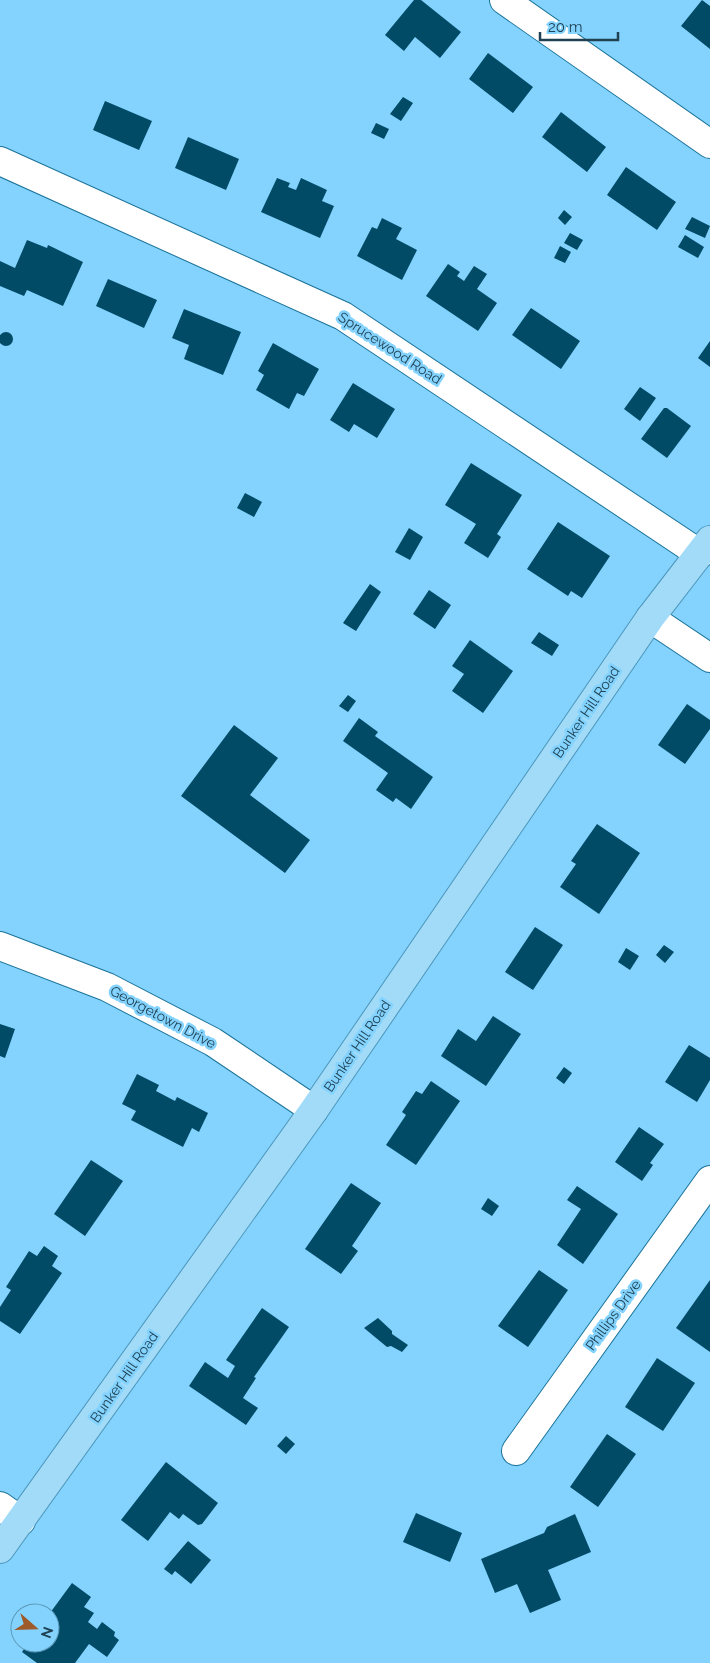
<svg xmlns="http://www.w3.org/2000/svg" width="710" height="1663" font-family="Raleway,sans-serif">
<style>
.building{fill:#024b67}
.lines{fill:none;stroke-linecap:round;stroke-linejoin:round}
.minor-casing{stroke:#1a7298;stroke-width:30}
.major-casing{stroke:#4c96bb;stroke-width:30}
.minor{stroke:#fff;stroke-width:28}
.major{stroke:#a2dbf8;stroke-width:28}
.labels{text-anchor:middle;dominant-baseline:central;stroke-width:5;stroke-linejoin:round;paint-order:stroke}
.street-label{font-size:14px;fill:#1f4152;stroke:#83d3fe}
</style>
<rect width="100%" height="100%" fill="#83d3fe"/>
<!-- building -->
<path class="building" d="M414 0H421L461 32 440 58 415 37 404 51 385 35Z
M702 0 710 6V49L681 26Z
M488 53 533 87 513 113 469 79Z
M403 97 413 103 401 121 390 114Z
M105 101 152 121 139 150 93 130Z
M561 112 606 147 587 172 542 137Z
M376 123 389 129 384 139 371 133Z
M188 137 239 159 226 190 175 168Z
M626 167 676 202 657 230 607 195Z
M277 178 290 183 288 187 296 190 301 178 327 190 322 201 334 206 320 238 261 212Z
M564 210 572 217 565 225 558 218Z
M692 217 710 226 705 238 685 229Z
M382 218 402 228 396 239 417 250 402 280 357 256 372 227 377 229Z
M570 233 583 240 577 250 564 243Z
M685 235 704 247 698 258 678 247Z
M27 240 47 248 48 245 83 262 63 306 27 290 24 296 0 286V261L15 268Z
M560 246 571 252 565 263 554 258Z
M448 264 460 272 457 276 464 281 474 266 487 274 477 289 497 303 478 331 426 296Z
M108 279 157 300 144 328 96 306Z
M531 308 580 341 561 369 512 335Z
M184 309 241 332 223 375 184 359 189 345 172 338Z
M-1 339a7 7 0 1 1 14 0a7 7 0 1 1-14 0Z
M710 341V367L698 358Z
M273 343 319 369 304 396 297 393 289 409 256 390 264 375 258 371Z
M353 383 395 409 377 438 354 424 349 432 330 420Z
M640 387 656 398 640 421 624 409Z
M664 408H667L691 426 667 458 641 439Z
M471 463 522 495 497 534 501 537 488 558 464 543 476 524 445 505Z
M245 493 262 502 254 517 237 508Z
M558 522 610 556 582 598 571 591 568 596 527 569Z
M409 528 423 537 410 560 395 552Z
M370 584 381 592 356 631 343 623Z
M429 590 451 605 435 629 413 614Z
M539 632 559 645 552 656 531 643Z
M470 640 513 671 483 713 452 691 464 674 452 666Z
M348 695 356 701 348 712 339 706Z
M687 704 710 720V729L685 764 658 745Z
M359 718 378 732 375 736 433 777 411 809 396 798 393 802 376 790 388 773 343 741Z
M234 725 278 758 250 795 310 840 285 873 181 796Z
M597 824 640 853 599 914 560 887 576 864 571 861Z
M535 927 563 945 533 990 505 972Z
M664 945 674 952 665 963 656 955Z
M626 948 639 956 630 970 618 962Z
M493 1016 521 1034 486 1086 441 1056 458 1029 476 1041Z
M0 1024 15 1029 5 1058 0 1056Z
M689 1045 710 1058V1080L697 1102 665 1082Z
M564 1067 572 1073 564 1084 556 1078Z
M137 1074 159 1085 156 1091 175 1101 177 1097 208 1113 199 1132 192 1128 183 1147 131 1120 136 1111 122 1104Z
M431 1081 460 1101 416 1165 386 1145 406 1115 402 1112 416 1091 422 1094Z
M639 1127 664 1144 650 1163 653 1165 642 1181 615 1162Z
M91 1160 123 1181 85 1236 54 1214Z
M351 1183 381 1203 352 1246 358 1251 341 1274 305 1249Z
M577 1186 618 1214 583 1264 557 1245 581 1209 567 1200Z
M488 1198 499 1206 492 1216 481 1209Z
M44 1246 58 1256 52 1266 62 1273 20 1334 0 1321V1307L11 1290 6 1287 29 1251 37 1256Z
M539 1270 568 1290 528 1347 498 1326Z
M710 1280V1352L676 1328Z
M262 1308 289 1327 254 1377 256 1378 243 1398 258 1408 246 1425 189 1386 205 1362 228 1378 235 1366 226 1360Z
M378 1318 392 1331V1334L408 1345 402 1352 391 1346 387 1347 364 1328Z
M657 1358 695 1383 663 1431 625 1407Z
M607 1434 636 1454 598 1507 570 1487Z
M286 1436 295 1444 286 1454 277 1446Z
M166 1462 218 1503 202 1524 198 1525 183 1514 179 1519 170 1512 148 1541 121 1520Z
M416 1513 462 1533 450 1562 403 1542Z
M575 1514 591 1552 548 1570 561 1600 530 1613 517 1584 495 1593 481 1559 544 1533 547 1527Z
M188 1541 211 1560 191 1584 175 1571 172 1575 164 1569Z
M72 1583 91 1597 84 1607 94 1613 88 1622 97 1629 102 1622 115 1632 114 1636 119 1640 107 1657 89 1644 75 1663H37L22 1652 28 1643H50V1613Z"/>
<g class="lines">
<!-- minor casing -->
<g class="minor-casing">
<path id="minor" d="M504 0 710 144
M0 161 343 316 700 554
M650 618 710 658
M0 946 107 987 213 1042 314 1110
M516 1451 710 1180
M0 1506 21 1521"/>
</g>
<!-- major casing -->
<g class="major-casing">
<path id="major" d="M0 1549 314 1110 650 618 710 540"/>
</g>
<!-- minor -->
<use href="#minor" class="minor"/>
<!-- major -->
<use href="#major" class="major"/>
</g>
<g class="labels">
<!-- street labels -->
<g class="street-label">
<text transform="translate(390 348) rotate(33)">Sprucewood Road</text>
<text transform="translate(586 712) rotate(-56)">Bunker Hill Road</text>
<text transform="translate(163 1017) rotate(28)">Georgetown Drive</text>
<text transform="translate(357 1046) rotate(-56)">Bunker Hill Road</text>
<text transform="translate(613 1315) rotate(-54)">Phillips Drive</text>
<text transform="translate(124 1377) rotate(-55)">Bunker Hill Road</text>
</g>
</g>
<!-- north arrow -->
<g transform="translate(35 1628) rotate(110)"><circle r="24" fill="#83d3fe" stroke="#5b99b9"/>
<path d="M0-4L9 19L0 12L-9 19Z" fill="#9e5a2b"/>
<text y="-8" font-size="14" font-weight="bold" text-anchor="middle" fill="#1f4152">N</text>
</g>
<!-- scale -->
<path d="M540 32v8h78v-8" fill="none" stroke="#1f4152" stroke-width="2.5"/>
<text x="548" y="32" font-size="15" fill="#1f4152" stroke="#83d3fe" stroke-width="4" paint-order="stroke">20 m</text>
</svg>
